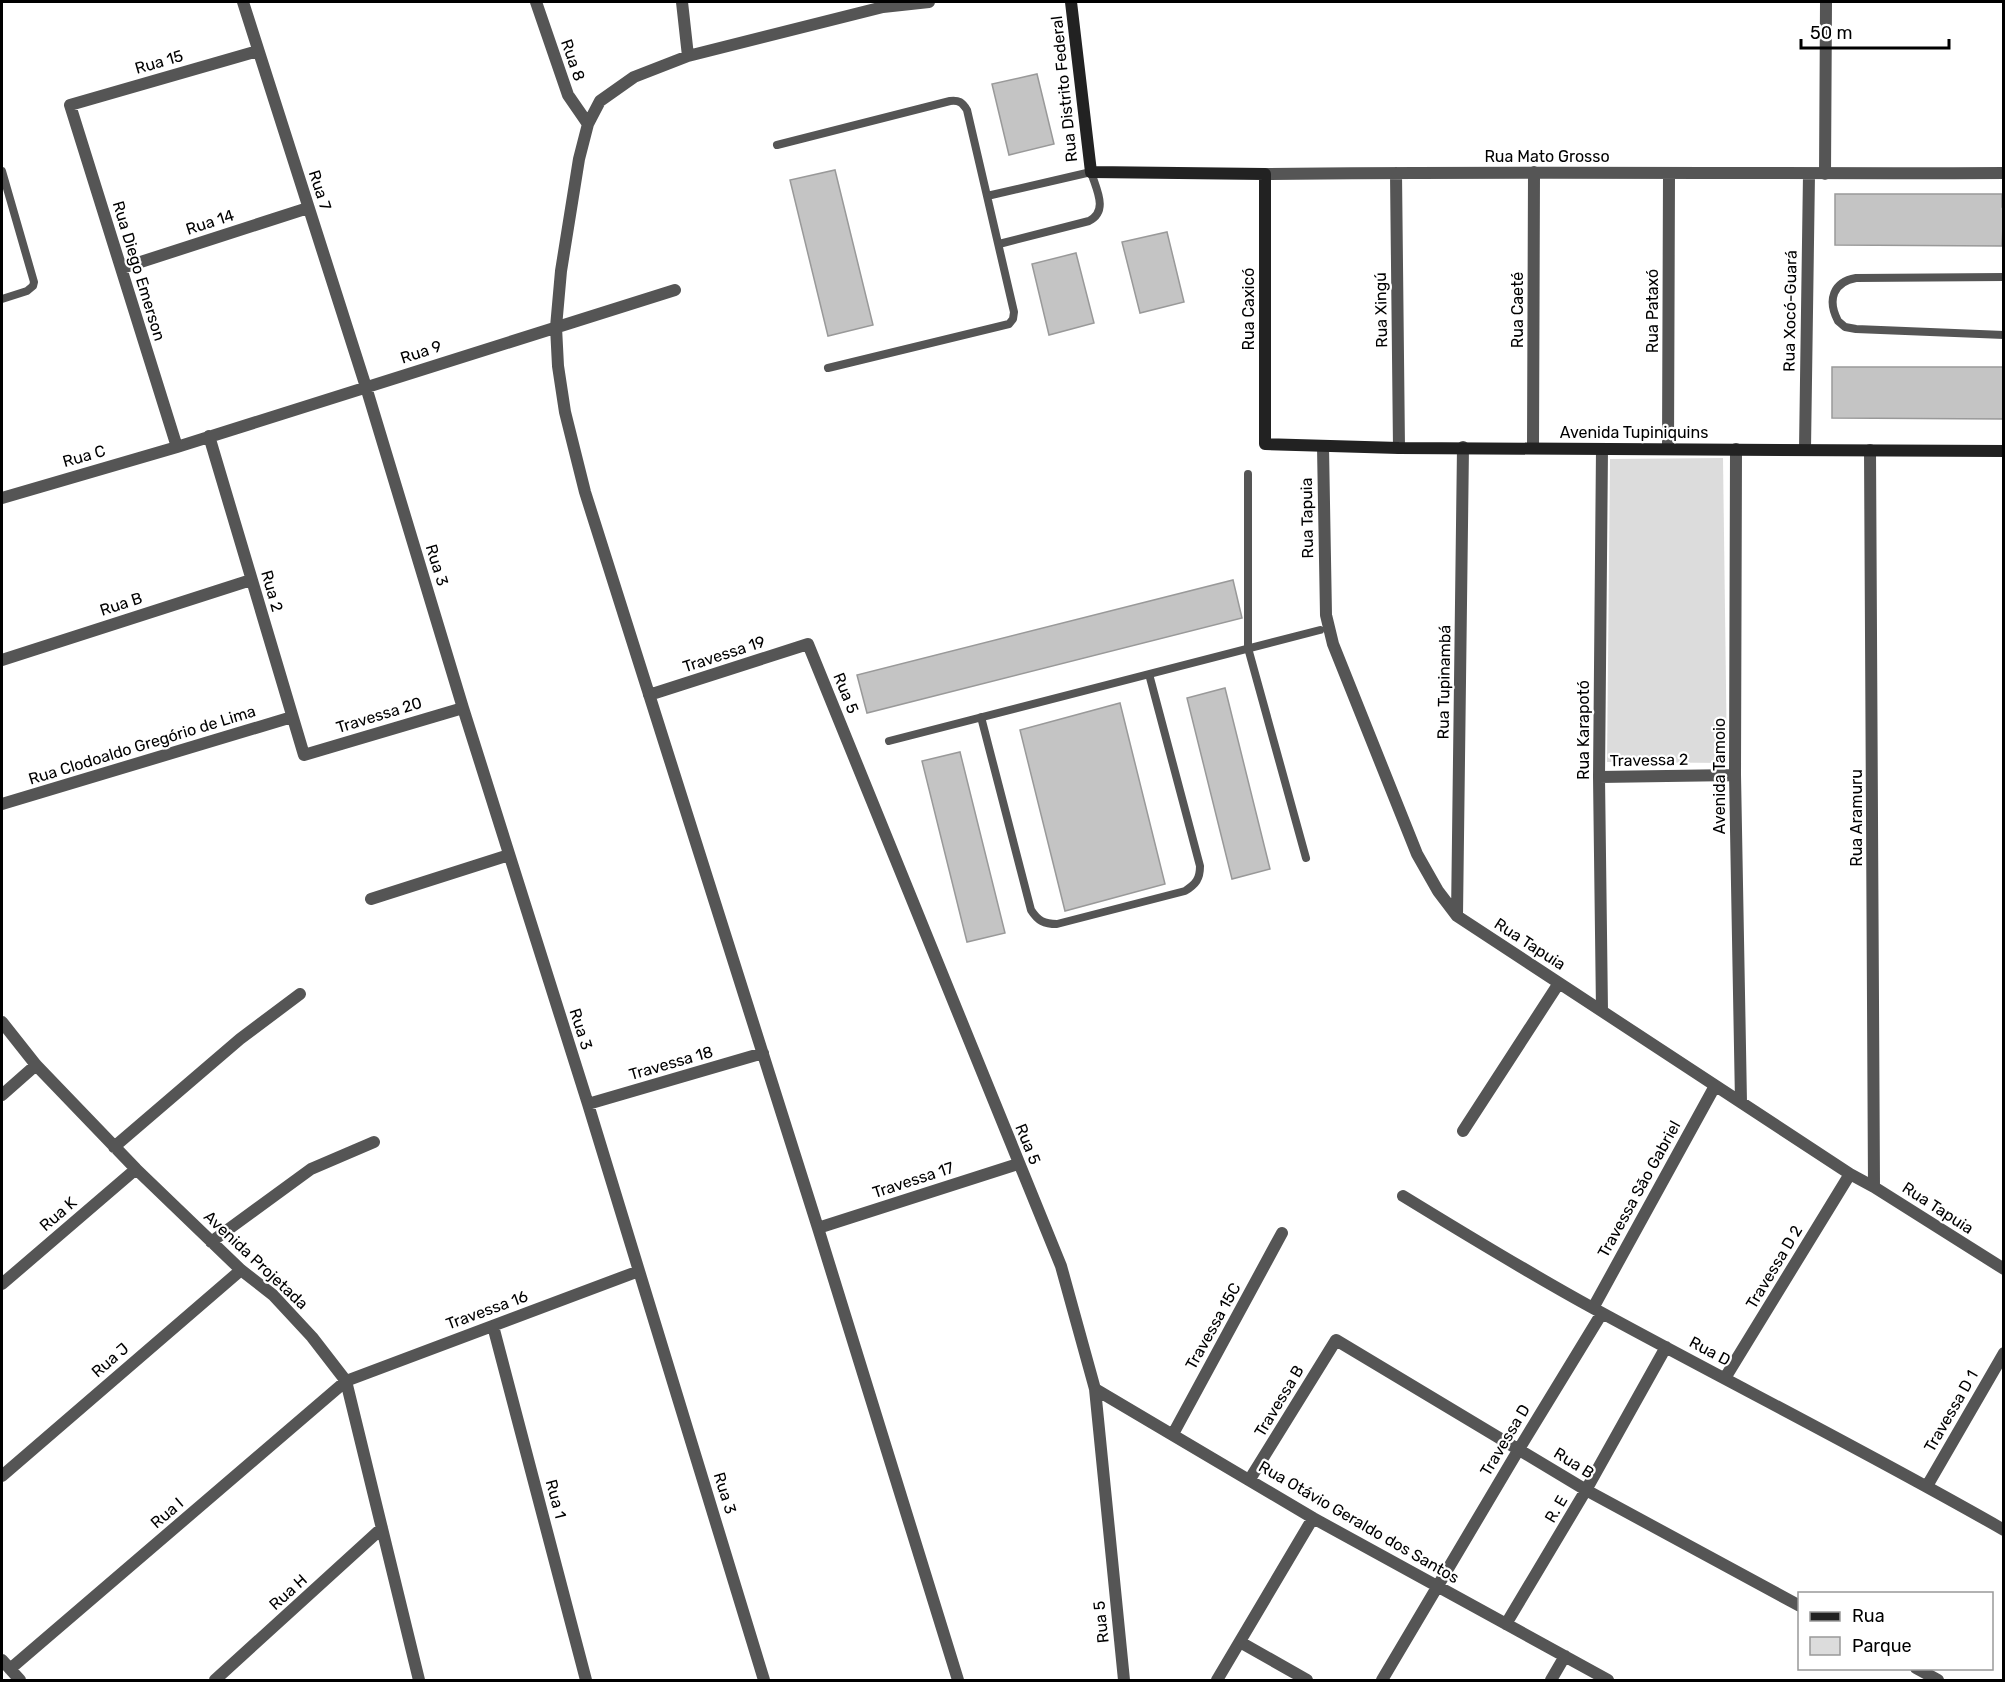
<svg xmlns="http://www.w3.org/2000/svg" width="2005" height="1682" font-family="Rubik,sans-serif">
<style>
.green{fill:#dcdcdc}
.building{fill:#c4c4c4;stroke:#999;stroke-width:1.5}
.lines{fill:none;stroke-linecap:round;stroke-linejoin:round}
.lane{stroke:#555;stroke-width:8}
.street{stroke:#555;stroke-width:12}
.secondary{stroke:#222;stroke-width:12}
.labels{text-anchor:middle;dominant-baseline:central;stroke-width:4.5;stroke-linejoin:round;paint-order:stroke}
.street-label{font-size:16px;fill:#000;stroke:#fff}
</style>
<rect width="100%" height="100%" fill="#fff"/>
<!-- green -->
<path class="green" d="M1723 458 1727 763 1607 762 1610 459Z"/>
<!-- building -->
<path class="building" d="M1037 74 1054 144 1009 155 992 84Z
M835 170 873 325 828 336 790 180Z
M1835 194H2002V207H2004L2002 246 1835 245Z
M1167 232 1184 302 1140 313 1122 242Z
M1076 253 1094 323 1049 335 1032 264Z
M1832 367H2004V419L1832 418Z
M1233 580 1242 618 867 713 857 675Z
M1225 688 1270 869 1232 879 1187 698Z
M1120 703 1165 884 1065 911 1020 730Z
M960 752 1005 933 967 942 922 761Z"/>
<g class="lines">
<!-- lane -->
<path class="lane" d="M777 145 950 101C959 100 962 102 967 110L1014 312 1013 319 1009 324 828 368
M2 171 34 282 33 286 27 291 2 299
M987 196 1091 172C1096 189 1109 211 1089 221L999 244
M2004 277 1856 278C1833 282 1827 300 1838 321L1845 327 1856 329 2004 335
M1248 474V648L1306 858
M981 717 1031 910C1038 921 1044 924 1057 924L1185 891C1196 884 1200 879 1200 866L1149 674
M889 741 1320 630"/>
<!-- street -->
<path class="street" d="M243 2 366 387 463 708 588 1104 764 1680
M536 2 568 95 588 124
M682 2 688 56
M929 2 883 7 688 56 634 77 600 101 588 124 579 159 561 271 556 327 558 366 565 412 585 492 818 1228 958 1680
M1396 173 1399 448
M1265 174C1511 171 1757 174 2004 173
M1825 174 1826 2
M122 268 308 208
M209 436 304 755 463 708
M177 447 70 105 258 51
M1323 447 1326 615 1333 644 1417 854 1438 891 1457 916 1850 1174 1874 1187 2004 1269
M1533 448 1534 172
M1602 449 1599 777 1602 1011
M1668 449 1669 174
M1736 449 1735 775 1741 1102
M1805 449 1809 174
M1870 450 1874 1187
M2 498 177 447 675 290
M2 660 251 580
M649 695 808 644 1061 1266 1095 1389 1124 1680
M1599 777 1735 775
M2 804 292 717
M371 899 509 855
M1457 916 1463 447
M2 1022 36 1065 136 1169 241 1270 273 1295 312 1337 346 1381 419 1680
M2 1095 36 1065
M588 1104 763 1053
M1463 1131 1559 983
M114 1147 240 1039 300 994
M1403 1196C1465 1234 1527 1272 1591 1307 1728 1382 1868 1452 2004 1530
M818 1228 1018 1164
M211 1242 311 1169 374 1142
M2 1284 136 1169
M1593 1308 1715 1086
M493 1326 586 1680
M1725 1378 1850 1174
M1095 1389 1313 1518 1608 1680
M1173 1434 1282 1233
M2 1476 241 1270
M1250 1479 1336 1340 1586 1490 1800 1606
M1927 1486 2004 1353
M1506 1624 1586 1490 1666 1347
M1240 1642 1307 1680
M2 1660 20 1680
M1916 1668 1938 1680
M10 1669 346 1381 639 1271
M215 1680 382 1528
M1217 1680 1313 1518
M1382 1680 1519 1449 1602 1313
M1551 1680 1565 1656"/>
<!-- secondary -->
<path class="secondary" d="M1071 2 1091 172 1265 174V444L1399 448 2004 451"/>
</g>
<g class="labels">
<!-- street labels -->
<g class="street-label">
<text transform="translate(573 60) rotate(71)">Rua 8</text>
<text transform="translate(159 62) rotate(-16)">Rua 15</text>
<text transform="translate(1064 89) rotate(-96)">Rua Distrito Federal</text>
<text x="1547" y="156">Rua Mato Grosso</text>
<text transform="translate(320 190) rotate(72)">Rua 7</text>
<text transform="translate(210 222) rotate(-18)">Rua 14</text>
<text transform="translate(139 271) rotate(73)">Rua Diego Emerson</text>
<text transform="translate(1248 309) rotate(-90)">Rua Caxicó</text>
<text transform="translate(1381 310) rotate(-91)">Rua Xingú</text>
<text transform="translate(1517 310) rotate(-90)">Rua Caeté</text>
<text transform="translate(1652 311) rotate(-90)">Rua Pataxó</text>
<text transform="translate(1790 311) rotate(-89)">Rua Xocó-Guará</text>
<text transform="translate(421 352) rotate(-18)">Rua 9</text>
<text x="1634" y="432">Avenida Tupiniquins</text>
<text transform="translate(84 456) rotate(-16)">Rua C</text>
<text transform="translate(1307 518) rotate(-91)">Rua Tapuia</text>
<text transform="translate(437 565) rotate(73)">Rua 3</text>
<text transform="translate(272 591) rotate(74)">Rua 2</text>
<text transform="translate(121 604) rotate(-18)">Rua B</text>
<text transform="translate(724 654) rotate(-18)">Travessa 19</text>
<text transform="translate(1444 682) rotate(-89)">Rua Tupinambá</text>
<text transform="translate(846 693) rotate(68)">Rua 5</text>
<text transform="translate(379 715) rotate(-17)">Travessa 20</text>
<text transform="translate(1583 730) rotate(-90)">Rua Karapotó</text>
<text transform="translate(142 745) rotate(-17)">Rua Clodoaldo Gregório de Lima</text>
<text transform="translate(1649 760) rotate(-1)">Travessa 2</text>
<text transform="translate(1719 776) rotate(-90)">Avenida Tamoio</text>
<text transform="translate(1856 818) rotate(-90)">Rua Aramuru</text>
<text transform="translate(1530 944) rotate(33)">Rua Tapuia</text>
<text transform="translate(581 1029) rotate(72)">Rua 3</text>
<text transform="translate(671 1063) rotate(-16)">Travessa 18</text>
<text transform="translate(1028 1144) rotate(68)">Rua 5</text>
<text transform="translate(913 1180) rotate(-18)">Travessa 17</text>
<text transform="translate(1639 1189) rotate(-61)">Travessa São Gabriel</text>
<text transform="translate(1938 1208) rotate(33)">Rua Tapuia</text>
<text transform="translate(58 1214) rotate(-41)">Rua K</text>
<text transform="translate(256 1260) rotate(43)">Avenida Projetada</text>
<text transform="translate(1774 1267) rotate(-59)">Travessa D 2</text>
<text transform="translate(487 1310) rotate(-20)">Travessa 16</text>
<text transform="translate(1213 1326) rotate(-61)">Travessa 15C</text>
<text transform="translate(1710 1351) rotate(28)">Rua D</text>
<text transform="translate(110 1360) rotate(-41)">Rua J</text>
<text transform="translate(1279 1401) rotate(-59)">Travessa B</text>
<text transform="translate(1951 1411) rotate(-60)">Travessa D 1</text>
<text transform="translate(1505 1440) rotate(-59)">Travessa D</text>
<text transform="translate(1574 1463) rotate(32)">Rua B</text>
<text transform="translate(725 1493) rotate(73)">Rua 3</text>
<text transform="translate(556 1499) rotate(75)">Rua 1</text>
<text transform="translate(1556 1509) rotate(-59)">R. E</text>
<text transform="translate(167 1513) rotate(-41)">Rua I</text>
<text transform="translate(1359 1522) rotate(30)">Rua Otávio Geraldo dos Santos</text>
<text transform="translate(288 1592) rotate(-42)">Rua H</text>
<text transform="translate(1101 1622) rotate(-96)">Rua 5</text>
</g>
</g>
<!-- border -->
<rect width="2005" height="1682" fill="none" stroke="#000000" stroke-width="6"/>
<!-- legend -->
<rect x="1798" y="1592" width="195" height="78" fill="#ffffff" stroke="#999999" stroke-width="1.5"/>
<rect x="1810" y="1612" width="30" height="9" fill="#222222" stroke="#999999" stroke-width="1.5"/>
<text x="1852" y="1622" font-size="18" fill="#000000">Rua</text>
<rect x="1810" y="1637" width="30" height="18" fill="#dcdcdc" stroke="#999999" stroke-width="1.5"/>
<text x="1852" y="1652" font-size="18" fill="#000000">Parque</text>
<!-- scale -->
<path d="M1801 39v9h148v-9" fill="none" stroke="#000000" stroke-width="3"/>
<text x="1810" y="39" font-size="18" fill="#000000" stroke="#ffffff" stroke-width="4.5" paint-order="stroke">50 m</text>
</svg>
